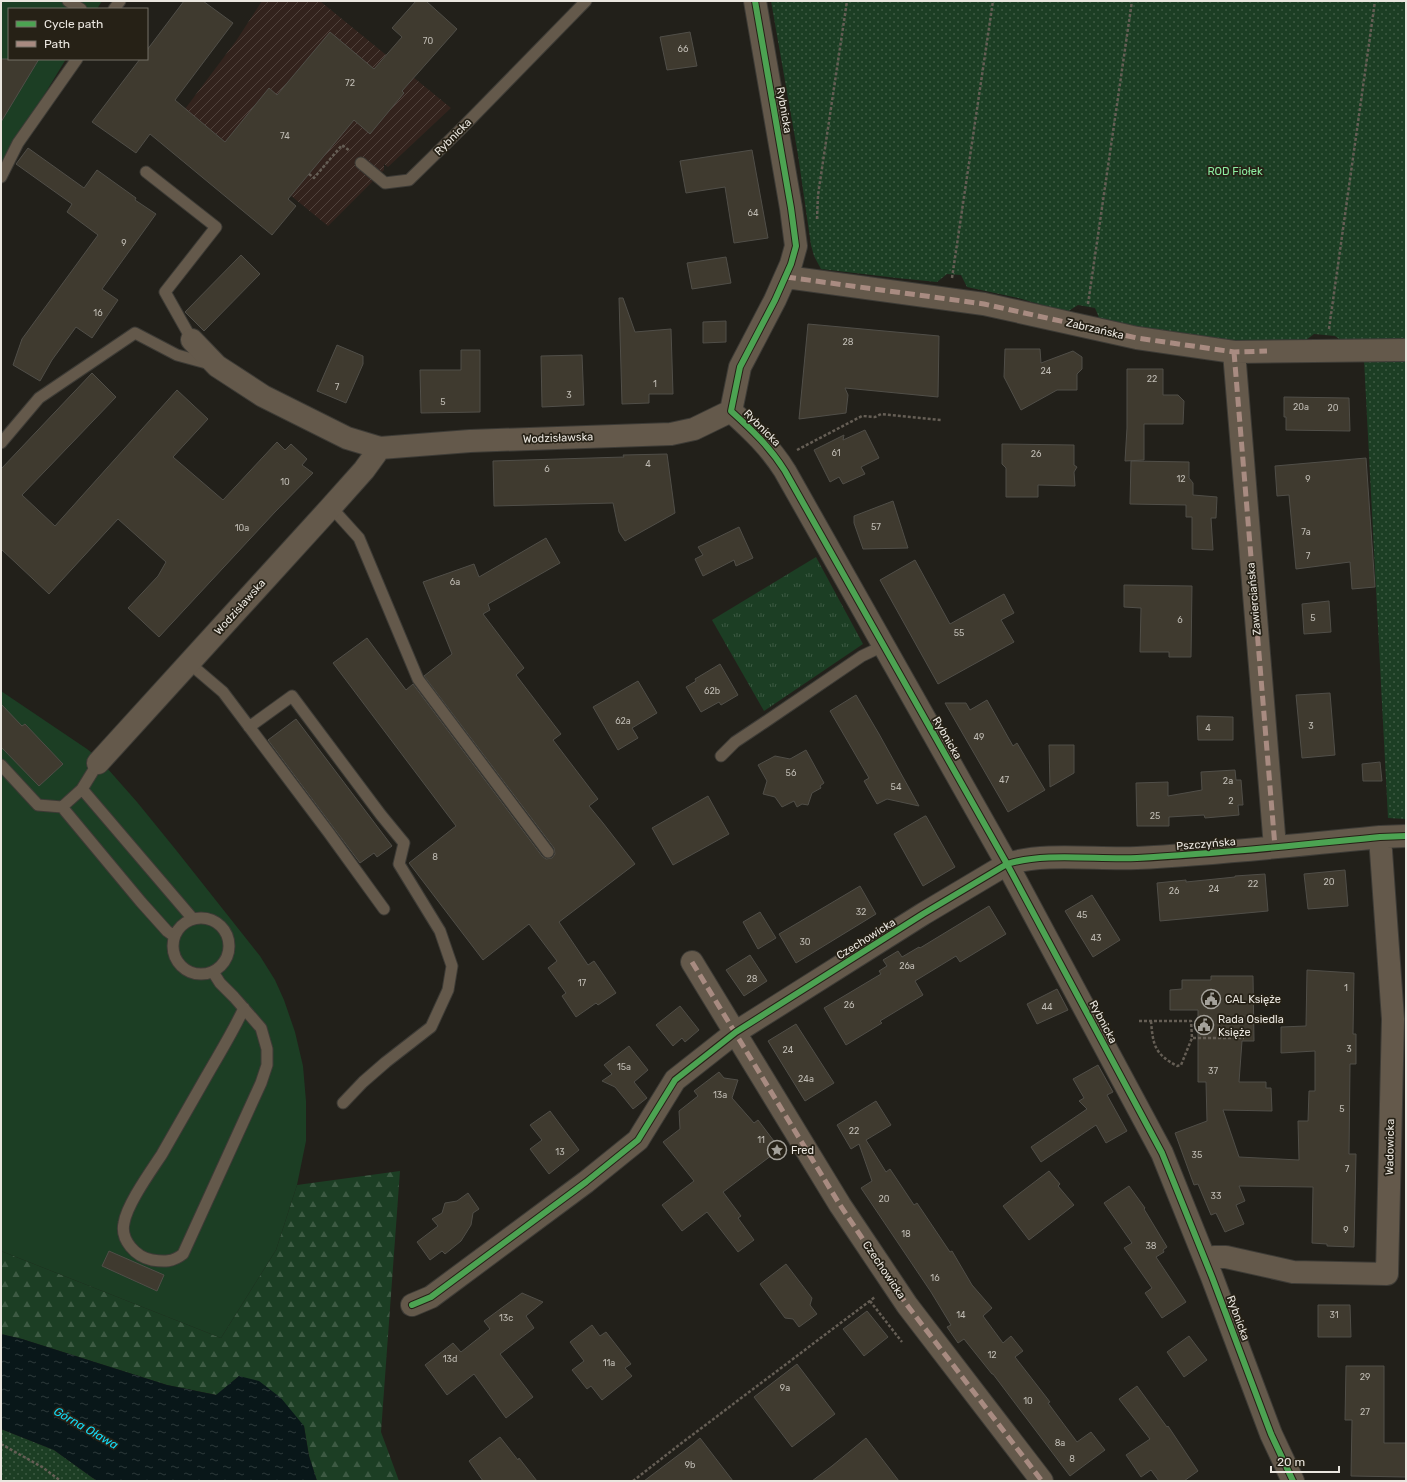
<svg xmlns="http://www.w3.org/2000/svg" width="1407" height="1482" font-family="Rubik,sans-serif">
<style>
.industrial{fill:url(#industrial-furrows)}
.grass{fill:url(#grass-tufts)}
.forest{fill:url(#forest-firs)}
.park{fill:url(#park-dots)}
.pitch{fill:#1c3e24}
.water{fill:url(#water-ripples)}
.building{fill:#3f3a2f;stroke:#504e48}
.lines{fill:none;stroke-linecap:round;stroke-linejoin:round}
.lane-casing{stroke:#3d3b36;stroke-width:13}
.street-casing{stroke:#3d3b36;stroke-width:24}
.path{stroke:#655e55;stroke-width:2.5;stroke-dasharray:3 2;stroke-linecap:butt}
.lane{stroke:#64594b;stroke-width:11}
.street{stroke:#64594b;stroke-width:22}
.quiet{stroke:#a88b81;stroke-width:5;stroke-dasharray:10 5;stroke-linecap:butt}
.cycleway-casing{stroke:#262116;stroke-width:8}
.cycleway{stroke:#4ca352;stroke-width:6}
.labels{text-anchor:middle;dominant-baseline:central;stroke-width:3.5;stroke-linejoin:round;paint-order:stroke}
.number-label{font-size:9px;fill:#bfbbb3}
.street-label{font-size:11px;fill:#eae6df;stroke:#262116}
.park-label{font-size:11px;fill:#8deda1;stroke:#262116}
.poi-label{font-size:11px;fill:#eae6df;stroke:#262116;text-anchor:start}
.water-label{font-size:12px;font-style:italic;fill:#14dbf6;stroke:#262116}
</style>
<defs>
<pattern id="industrial-furrows" width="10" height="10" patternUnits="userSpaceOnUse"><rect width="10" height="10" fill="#33231d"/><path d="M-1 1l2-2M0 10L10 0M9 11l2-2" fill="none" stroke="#51433d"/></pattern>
<pattern id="grass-tufts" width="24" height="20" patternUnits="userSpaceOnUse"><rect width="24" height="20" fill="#1c3e24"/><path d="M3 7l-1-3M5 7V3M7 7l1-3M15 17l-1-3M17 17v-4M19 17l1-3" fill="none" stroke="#3d5a43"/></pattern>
<pattern id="forest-firs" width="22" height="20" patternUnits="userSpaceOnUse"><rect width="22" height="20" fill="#1c3e24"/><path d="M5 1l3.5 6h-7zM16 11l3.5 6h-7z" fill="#3d5a43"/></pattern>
<pattern id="park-dots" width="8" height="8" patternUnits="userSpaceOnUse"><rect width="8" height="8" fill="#1c3e24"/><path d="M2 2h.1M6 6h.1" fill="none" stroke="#3d5a43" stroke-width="1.8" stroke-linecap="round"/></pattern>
<pattern id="water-ripples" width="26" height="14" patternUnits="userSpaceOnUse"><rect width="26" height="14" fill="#091719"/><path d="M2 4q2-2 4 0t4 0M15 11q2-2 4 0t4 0" fill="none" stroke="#2d393a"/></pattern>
</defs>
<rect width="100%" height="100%" fill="#22201a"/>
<!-- industrial -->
<path class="industrial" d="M262 1H320L451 108 388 167 384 164V170L328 226 185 109 236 41Z"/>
<!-- grass -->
<path class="grass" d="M816 557 863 644 764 711 712 620Z"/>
<!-- forest -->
<path class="forest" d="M400 1171 381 1432 399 1481H317L309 1456 304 1426 239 1376 217 1395 167 1385 22 1339 1 1334V1251L221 1338 276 1250 297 1185Z"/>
<!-- park -->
<path class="park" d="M771 1H1406V341H1342L1335 336 1314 334 1306 340 1225 341 1138 327 1100 320 1095 308 1078 305 1067 312 1018 298 967 287 961 275 947 274 937 282 897 278 821 269 814 256 811 245 798 155Z
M1364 360H1406V819L1388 818Z
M1 1429 54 1450 97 1481H1Z"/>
<!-- pitch -->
<path class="pitch" d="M1 1H102L97 9H9V59H66L1 166Z
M1 691 87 749 92 753 90 756 107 768 137 802 176 850 260 956 275 980 284 1000 295 1032 303 1066 306 1101V1141L297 1185 276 1250 221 1338 1 1251Z"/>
<!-- water -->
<path class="water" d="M1 1334 22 1339 167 1385 216 1395 239 1376 259 1381 281 1398 304 1426 309 1456 317 1481H97L54 1450 1 1429Z"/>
<!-- building -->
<path class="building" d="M184 1H203L233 23 175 100 225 142 269 88 277 95 330 32 374 69 402 37 392 28 416 1H426L457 29 402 91 404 93 370 134 354 120 288 199 296 206 272 235 150 134 136 153 92 122 140 59H147V50Z
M690 32 697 66 667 70 660 37Z
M1 59H39L1 122Z
M28 148 84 188 97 170 136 198 135 200 156 214 102 289 118 300 92 338 76 327 52 360 40 381 13 365 22 339 98 235 67 212 72 204 16 164Z
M752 150 768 238 734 243 725 187 686 193 680 161Z
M241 255 260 274 204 331 185 312Z
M726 257 731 283 692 289 687 263Z
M619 298H623L635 332 671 329 673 394H649V403L622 404Z
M726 321V342L703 343V322Z
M808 324 939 336 938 397 845 388 848 395 846 413 799 419Z
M337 345 363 356V364L346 403 317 391Z
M1005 349H1040L1041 363 1073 351 1082 357V369L1077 374V390H1057L1021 410 1004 377Z
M461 350H480V412L421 413 420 370H461Z
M582 355 584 405 542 407 541 356Z
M1127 369H1163V395H1178L1184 401 1183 424H1144V460L1125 461 1127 428Z
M92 373 116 397 22 495 55 526 177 390 208 419 173 457 223 500 277 442 285 450 291 444 307 459 302 465 313 473 275 512 159 637 128 608 158 576 166 562 118 519 49 594 1 549V469Z
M1284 397 1349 398 1350 431 1286 430V417H1284Z
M865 430 879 458 861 467 865 474 843 484 839 477 830 482 814 450 844 435 843 440Z
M1002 444 1074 445V465L1077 467 1074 472 1075 486 1038 485V497H1006V468L1002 464Z
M667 454 675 513 625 541 619 532 613 503 494 506 493 461 624 457 623 455Z
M1366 458 1375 587 1352 589 1350 562 1296 569 1289 495 1277 496 1275 466Z
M1131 461 1189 462V478L1193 483V495L1217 497 1216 518H1211L1213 550 1192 549V517H1186V505L1130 504Z
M893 501 908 548 863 549 854 523V516Z
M739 527 753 558 736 566 734 560 703 576 695 559 703 555 698 547Z
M546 538 560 563 488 604 490 610 483 614 524 668 516 675 561 734 553 740 598 799 589 806 603 823 635 864 559 922 588 965 594 961 616 993 598 1005 596 1003 576 1017 562 996 566 993 548 968 557 961 529 924 483 960 409 863 456 826 333 663 367 638 406 690 413 684 542 856 546 859 552 858 555 854 554 848 424 676 452 654 423 582 474 564 479 577Z
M915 560 950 624 1004 594 1014 613 1001 620 1014 642 938 684 880 580Z
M1124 585 1192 586 1191 657H1169V652H1140L1141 608 1124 607Z
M1329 601 1331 632 1304 634 1302 604Z
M720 664 738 695 721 705 719 702 701 712 686 687 696 681 695 679Z
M638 681 657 713 632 728 638 738 618 750 593 707Z
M1330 693 1335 755 1302 758 1296 695Z
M856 695 879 734 919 806 887 799 877 804 864 781 869 778 830 711Z
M987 700 1013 746 1017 743 1045 790 1008 812 945 703H966L970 710Z
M1 704 22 726 25 724 63 764 39 786 1 747Z
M1197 716 1233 717V740H1198Z
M296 719 392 846 377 857 374 853 360 863 268 740Z
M1049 745H1074V773L1050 787Z
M806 750 824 783 820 786 821 788 812 793 808 805 802 804 797 807 794 801 782 807 775 797 763 794 767 781 758 765 775 756 790 759Z
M1380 762 1382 781H1363L1362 764Z
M1235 770 1236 780H1241L1243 805H1238L1239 815 1205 818 1204 815 1169 817V826H1137L1136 783 1168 782V796L1202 790 1201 772Z
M708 796 729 834 673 865 652 828Z
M925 816H926L955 867 923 886 894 834Z
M1345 870 1348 906 1308 909 1304 874Z
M1265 874 1268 911 1160 921 1157 883 1186 880V882L1235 877V876Z
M860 886 876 914 796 963 779 934Z
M1092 895 1120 940 1093 957 1065 911Z
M989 906 1006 934 960 962 956 956 915 981 923 995 880 1021 882 1023 846 1045 824 1008 881 974 879 971 887 966 883 960 898 951 902 957 919 947 920 948Z
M760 912 776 938 758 949 743 922Z
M750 955 767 981 744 996 726 970Z
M1307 970 1354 973 1353 1034H1356V1064H1350L1349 1154H1356L1354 1247 1327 1246V1244L1312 1243 1313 1187 1239 1186 1245 1201 1236 1205 1244 1224 1225 1232 1216 1213 1211 1215 1198 1184 1194 1185 1175 1133 1207 1121 1206 1082H1198V1010H1170V990L1182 989V980H1211V976H1253L1254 1041H1242L1239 1082H1266V1088H1271L1272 1111 1223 1110 1239 1157 1299 1160 1298 1121H1308L1309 1091H1315V1051L1281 1053V1027L1306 1026Z
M1057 989 1068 1010 1037 1024 1027 1004Z
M680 1006 699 1030 685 1042 682 1038 673 1046 656 1025Z
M796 1024 834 1083 805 1101 768 1041Z
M629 1046 648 1070 634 1082 647 1098 633 1109 615 1087 602 1081 612 1074 604 1065Z
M1098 1065 1113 1092 1107 1095 1127 1131 1106 1143 1096 1125 1041 1162 1031 1147 1087 1109 1079 1101 1084 1098 1073 1079Z
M719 1072 724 1078 738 1080 732 1098 754 1123 758 1120 780 1149 723 1192 741 1216 738 1218 754 1240 738 1252 707 1212 682 1231 662 1205 694 1181 663 1142 680 1129 679 1111 698 1096 694 1091Z
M876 1101 891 1125 866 1140 886 1172 890 1169 914 1205 917 1203 950 1252 952 1251 972 1285 992 1308 983 1316 1003 1343 1011 1336 1023 1351 1015 1357 1050 1402 1048 1403 1077 1442 1091 1432 1105 1450 1070 1476 993 1374H992L964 1339 958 1343 947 1327 951 1325 931 1292 861 1188 872 1181 859 1144 851 1149 837 1125Z
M550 1111 579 1150 549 1174 530 1149 542 1140 530 1125Z
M1049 1171 1060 1184 1058 1186 1074 1205 1029 1240 1003 1206Z
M1129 1186 1145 1208 1144 1209 1167 1247 1163 1250 1164 1252 1156 1257 1186 1302 1162 1318 1145 1293 1152 1288 1124 1248 1132 1243 1104 1203Z
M468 1193 479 1209 473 1213 471 1225 461 1241 445 1254 442 1251 430 1260 417 1242 438 1226 432 1219 442 1213 445 1203 457 1201Z
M109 1251 164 1275 157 1291 102 1266Z
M786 1264 812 1298 810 1305 817 1314 799 1327 793 1319 785 1318 760 1284Z
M522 1293 543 1302 526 1316 534 1328 500 1354 533 1397 506 1418 474 1374 447 1395 425 1365 453 1343 461 1352 490 1329 484 1321Z
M1318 1305H1350L1351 1337H1318Z
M867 1311 888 1337 864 1356 843 1329Z
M592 1325 600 1336 606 1332 631 1364 625 1368 632 1376 602 1400 591 1386 587 1389 572 1370 584 1361 570 1342Z
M1189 1336 1207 1360 1184 1377 1167 1352Z
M797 1364 835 1414 792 1447 754 1397Z
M1346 1366H1384V1443H1406V1477L1351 1476 1352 1420H1345Z
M1137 1386 1167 1427 1168 1426 1198 1471 1184 1481H1159L1151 1470 1141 1477 1126 1455 1150 1439 1119 1399Z
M500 1437 518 1460 519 1458 537 1481H483L469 1461Z
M700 1438 733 1481H644L693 1444Z
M866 1438 899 1481H812L832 1466Z"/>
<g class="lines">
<!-- lane casing -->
<g class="lane-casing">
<path id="lane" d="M68 1 81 9
M114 9 120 1
M361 163 385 183 409 180 461 129 586 1
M146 172 216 227 165 292 192 340
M1 177 18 143 77 59
M1 443 39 398 135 333 177 355 210 364
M331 507 359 538 418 679 548 852
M189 663 223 692 329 833 384 909
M249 727 292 696 381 815 404 843 399 864 440 931 452 966 448 990 431 1027 386 1062 363 1082 343 1103
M721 756 735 742 765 722 862 656 883 646
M1 765 38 805 62 807 82 789 98 763
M82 789 193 919
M62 807 141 902 167 931 174 936
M173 946a28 28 0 1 1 56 0a28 28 0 1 1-56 0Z
M213 972 220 983 234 997 261 1028 267 1049V1065L261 1083 183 1254C173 1262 164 1262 152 1260 136 1257 120 1240 124 1223 127 1204 151 1171 162 1154 177 1128 191 1103 206 1077 219 1054 233 1032 244 1008"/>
</g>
<!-- street casing -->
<g class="street-casing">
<path id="street" d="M755 1 791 208 796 246 791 264 775 300 740 367 731 411C752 430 770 447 785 471L1007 864 1162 1153 1212 1277 1271 1434 1293 1481
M786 277 984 304 1137 338 1234 352 1406 350
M192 340 217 366 263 396 347 438 380 448 470 441 671 434 694 429 731 411
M1234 352 1275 847
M98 763 331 507 364 470 380 448
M692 962 840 1205 907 1305 1042 1481
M1206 1260 1214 1257H1226L1293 1272 1387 1274 1393 1019 1380 837
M412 1305 431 1297 586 1182 638 1140 675 1080 736 1032 923 914 1007 864C1045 852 1097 860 1137 858 1218 854 1299 845 1380 837L1406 836"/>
</g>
<!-- path -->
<path class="path" d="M309 174 314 178 342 145 350 151
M817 219 818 195 847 1
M952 278 993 1
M1088 304 1132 1
M1329 329 1375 1
M797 450 862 416 875 417 881 414 941 420
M1139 1021H1191L1192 1038H1244
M1151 1021C1153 1046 1155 1054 1177 1066L1181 1065 1192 1038
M870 1301 902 1342
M1 1444 42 1467 61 1481
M633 1481 679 1445 875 1297"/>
<!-- lane -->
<use href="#lane" class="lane"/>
<!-- street -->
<use href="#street" class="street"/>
<!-- quiet -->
<path class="quiet" d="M786 277 984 304 1137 338 1234 352 1267 351
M1234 352 1275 847
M692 962 840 1205 907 1305 1042 1481"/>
<!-- cycleway casing -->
<g class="cycleway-casing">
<path id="cycleway" d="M755 1 791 208 796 246 791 264 775 300 740 367 731 411C752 430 770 447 785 471L1007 864 1162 1153 1212 1277 1271 1434 1293 1481
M412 1305 431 1297 586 1182 638 1140 675 1080 736 1032 923 914 1007 864C1045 852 1097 860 1137 858 1218 854 1299 845 1380 837L1406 836"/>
</g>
<!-- cycleway -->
<use href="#cycleway" class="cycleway"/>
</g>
<!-- icons -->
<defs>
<g id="civic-ring" transform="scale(1)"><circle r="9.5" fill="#262116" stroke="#a4a19a" stroke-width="1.5"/><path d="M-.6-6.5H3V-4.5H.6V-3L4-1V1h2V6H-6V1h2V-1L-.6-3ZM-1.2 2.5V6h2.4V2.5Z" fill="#a4a19a"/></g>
<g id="sight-ring" transform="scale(1)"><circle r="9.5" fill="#262116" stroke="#a4a19a" stroke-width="1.5"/><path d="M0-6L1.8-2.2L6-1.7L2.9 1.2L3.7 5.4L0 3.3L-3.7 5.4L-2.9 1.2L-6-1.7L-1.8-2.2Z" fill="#a4a19a"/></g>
</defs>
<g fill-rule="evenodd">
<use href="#civic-ring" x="1211" y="999"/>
<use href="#civic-ring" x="1204" y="1025"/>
<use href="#sight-ring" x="777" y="1150"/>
</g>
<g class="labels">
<!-- number labels -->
<g class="number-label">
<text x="428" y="41">70</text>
<text x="683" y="49">66</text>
<text x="350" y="83">72</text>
<text x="285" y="136">74</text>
<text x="753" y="213">64</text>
<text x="124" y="243">9</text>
<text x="98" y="313">16</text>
<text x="848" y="342">28</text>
<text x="1046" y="371">24</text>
<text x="1152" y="379">22</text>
<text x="655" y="384">1</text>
<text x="337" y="387">7</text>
<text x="569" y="395">3</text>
<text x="443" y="402">5</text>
<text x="1301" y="407">20a</text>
<text x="1333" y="408">20</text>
<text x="836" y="453">61</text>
<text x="1036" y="454">26</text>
<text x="648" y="464">4</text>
<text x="547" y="469">6</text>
<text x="1181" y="479">12</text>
<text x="1308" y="479">9</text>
<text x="285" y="482">10</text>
<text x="876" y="527">57</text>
<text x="242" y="528">10a</text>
<text x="1306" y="532">7a</text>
<text x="1308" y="556">7</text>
<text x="455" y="582">6a</text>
<text x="1313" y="618">5</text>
<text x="1180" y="620">6</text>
<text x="959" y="633">55</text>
<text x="712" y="691">62b</text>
<text x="623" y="721">62a</text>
<text x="1311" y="726">3</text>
<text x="1208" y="728">4</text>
<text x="979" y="737">49</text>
<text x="791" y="773">56</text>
<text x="1004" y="780">47</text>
<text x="1228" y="781">2a</text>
<text x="896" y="787">54</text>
<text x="1231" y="801">2</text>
<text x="1155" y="816">25</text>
<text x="435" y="857">8</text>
<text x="1329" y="882">20</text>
<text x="1253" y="884">22</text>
<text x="1214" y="889">24</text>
<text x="1174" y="891">26</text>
<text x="861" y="912">32</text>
<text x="1082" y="915">45</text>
<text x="1096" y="938">43</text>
<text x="805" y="942">30</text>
<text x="907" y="966">26a</text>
<text x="752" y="979">28</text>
<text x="582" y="983">17</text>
<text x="1346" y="988">1</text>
<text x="849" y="1005">26</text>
<text x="1047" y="1007">44</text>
<text x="1349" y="1049">3</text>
<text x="788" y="1050">24</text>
<text x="624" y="1067">15a</text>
<text x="1213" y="1071">37</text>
<text x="806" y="1079">24a</text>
<text x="720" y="1095">13a</text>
<text x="1342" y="1109">5</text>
<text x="854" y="1131">22</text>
<text x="761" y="1140">11</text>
<text x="560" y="1152">13</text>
<text x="1197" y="1155">35</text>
<text x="1347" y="1169">7</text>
<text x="1216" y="1196">33</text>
<text x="884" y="1199">20</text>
<text x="1346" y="1230">9</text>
<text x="906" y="1234">18</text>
<text x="1151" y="1246">38</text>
<text x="935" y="1278">16</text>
<text x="961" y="1315">14</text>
<text x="1334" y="1315">31</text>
<text x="506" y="1318">13c</text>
<text x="992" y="1355">12</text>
<text x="450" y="1359">13d</text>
<text x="609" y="1363">11a</text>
<text x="1365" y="1377">29</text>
<text x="785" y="1388">9a</text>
<text x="1028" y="1401">10</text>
<text x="1365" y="1412">27</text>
<text x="1060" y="1443">8a</text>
<text x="1072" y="1459">8</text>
<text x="690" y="1465">9b</text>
</g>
<!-- street labels -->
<g class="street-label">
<text transform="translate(784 110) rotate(80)">Rybnicka</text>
<text transform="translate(453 137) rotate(-45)">Rybnicka</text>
<text transform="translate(1095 329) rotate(13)">Zabrzańska</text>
<text transform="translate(762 428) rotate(45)">Rybnicka</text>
<text transform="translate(558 438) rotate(-2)">Wodzisławska</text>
<text transform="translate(1254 599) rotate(-95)">Zawierciańska</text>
<text transform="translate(240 607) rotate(-48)">Wodzisławska</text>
<text transform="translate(947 738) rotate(60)">Rybnicka</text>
<text transform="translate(1206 844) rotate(-5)">Pszczyńska</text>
<text transform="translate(866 939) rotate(-32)">Czechowicka</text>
<text transform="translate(1103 1022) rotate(62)">Rybnicka</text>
<text transform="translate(1390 1147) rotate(-89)">Wadowicka</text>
<text transform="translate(884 1270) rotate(56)">Czechowicka</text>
<text transform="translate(1238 1318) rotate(70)">Rybnicka</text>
</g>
<!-- park labels -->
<g class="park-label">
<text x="1235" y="171">ROD Fiołek</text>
</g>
<!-- poi labels -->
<g class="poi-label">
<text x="1225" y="999">CAL Księże</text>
<text x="1218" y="1019">Rada Osiedla<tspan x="1218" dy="13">Księże</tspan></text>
<text x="791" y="1150">Fred</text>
</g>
<!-- water labels -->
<g class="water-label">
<text transform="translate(86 1428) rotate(30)">Górna Oława</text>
</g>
</g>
<!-- border -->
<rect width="1407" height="1482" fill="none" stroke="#eae6df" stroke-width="4"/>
<!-- legend -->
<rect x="8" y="8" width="140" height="52" fill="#262116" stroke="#747066"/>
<rect x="16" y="21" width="20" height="6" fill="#4ca352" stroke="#747066"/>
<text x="44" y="28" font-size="12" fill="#eae6df">Cycle path</text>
<rect x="16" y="41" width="20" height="6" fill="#a88b81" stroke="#747066"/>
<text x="44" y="48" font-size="12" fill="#eae6df">Path</text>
<!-- scale -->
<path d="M1271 1466v6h68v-6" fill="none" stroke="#eae6df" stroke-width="2"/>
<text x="1277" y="1466" font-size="12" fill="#eae6df" stroke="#262116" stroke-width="3" paint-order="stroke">20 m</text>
</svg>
